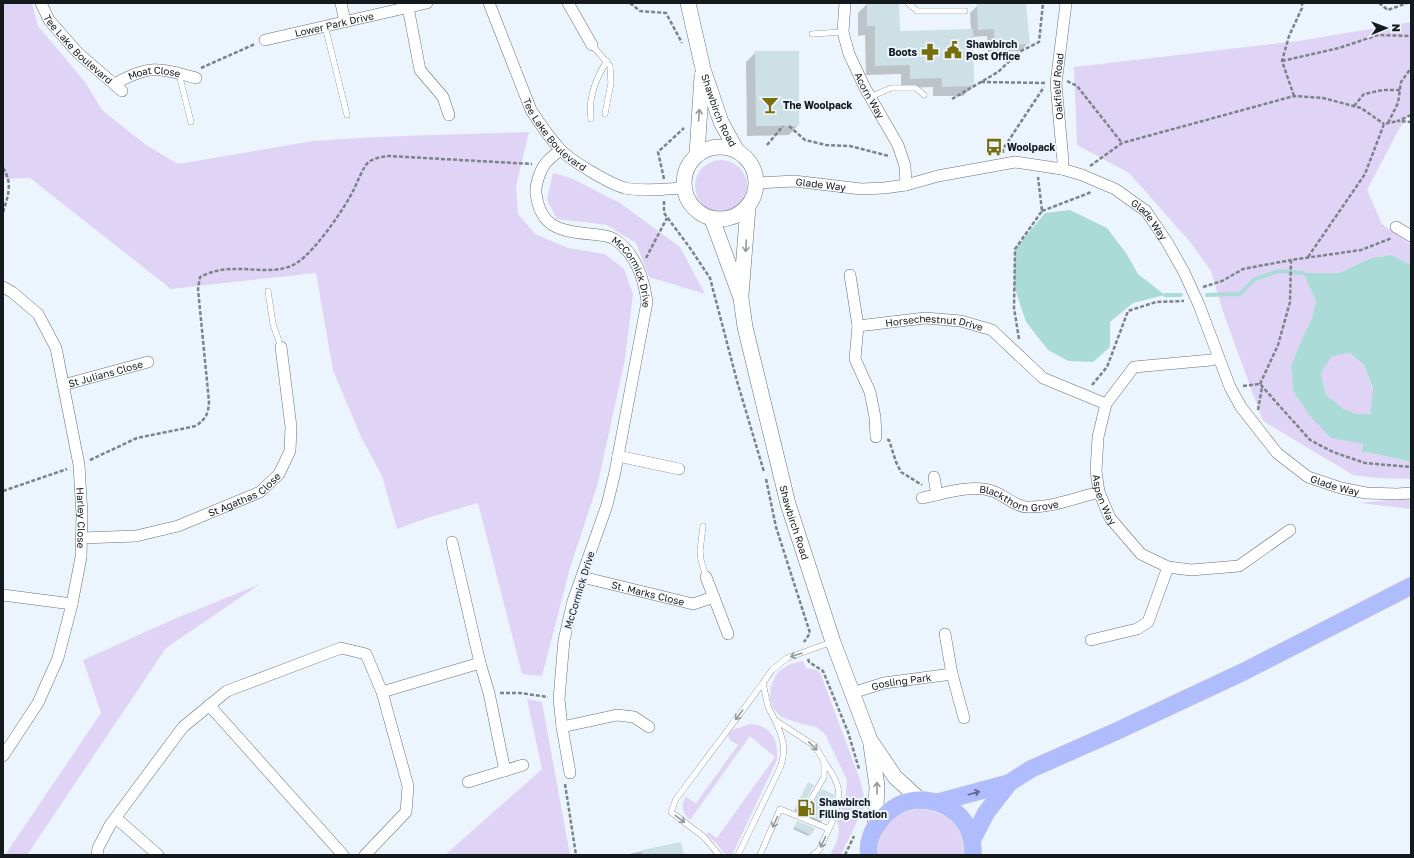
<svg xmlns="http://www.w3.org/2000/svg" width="1414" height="858" font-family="'Golos Text',sans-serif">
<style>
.green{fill:#dfd4f5}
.water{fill:#abdbd7;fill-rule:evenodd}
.shadow{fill:#0003}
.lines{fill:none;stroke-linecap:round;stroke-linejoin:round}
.stream{stroke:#abdbd7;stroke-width:4}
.building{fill:#cce0e6}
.lane-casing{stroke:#65717d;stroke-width:6}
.street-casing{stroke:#65717d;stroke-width:12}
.secondary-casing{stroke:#65717d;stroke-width:16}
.primary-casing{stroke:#d0d1d2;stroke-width:18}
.path{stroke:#7b8389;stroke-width:2.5;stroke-dasharray:4 2;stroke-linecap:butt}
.lane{stroke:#fff;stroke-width:5.5}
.street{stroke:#fff;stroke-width:11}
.secondary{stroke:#fff;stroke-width:15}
.primary{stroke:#afbcfd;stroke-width:17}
.oneway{stroke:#959899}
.oneway2{stroke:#616a8d}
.labels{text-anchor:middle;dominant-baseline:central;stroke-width:4;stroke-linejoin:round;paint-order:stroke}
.street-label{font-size:10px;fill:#13191d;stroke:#ecf5fd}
.poi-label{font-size:10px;font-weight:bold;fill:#13191d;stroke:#ecf5fd;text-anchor:start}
</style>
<rect width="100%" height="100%" fill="#ecf5fd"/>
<!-- green -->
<path class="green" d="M3 3H32L38 26 85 82 102 110 146 145 178 164 313 141 375 137 529 132 516 186 518 214 535 234 568 248 605 254 624 269 633 294 625 359 598 483 570 568 542 676 522 674 478 503 424 519 397 529 382 476 361 437 333 370 316 273 171 289 30 178 3 179Z
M1411 22V111L1398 131 1367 190 1382 224 1411 245V265L1391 255 1371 258 1339 273H1303L1316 301 1312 318 1301 341 1291 366 1293 391 1309 415 1363 444V453L1367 452 1411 462V479L1377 478 1353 475 1263 421 1224 315 1211 271 1191 243 1129 173 1077 145 1074 67 1299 41Z
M695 186a26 26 0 1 1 52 0a26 26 0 1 1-52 0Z
M553 173 571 178 620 203 680 247 705 294 649 277 636 243 607 225 557 219 547 200Z
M1350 353 1364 365 1373 391 1370 414H1357L1344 409 1326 395 1321 373 1332 355Z
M1411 498V509L1359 503Z
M260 584 166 648 27 855H5L101 713 83 660 174 619Z
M803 661 806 668 816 670 820 672 860 780 865 800 864 807 841 855H830L837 841 839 831 837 821 846 794 847 780 825 734 816 727 802 724 781 717 773 708 770 699 771 686 778 672 790 664Z
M527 699 542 702 570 855H445L542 769Z
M750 724C771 725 779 740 777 760L732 855H725L718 845 707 835 708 832 717 838 775 757 750 736 690 820C682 813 680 806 686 797L696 803 738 745 730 740 728 735 732 730Z
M919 809C949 813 963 823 964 855H878C876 838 888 819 903 813 908 811 914 810 919 809Z"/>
<!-- water -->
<path class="water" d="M1070 210 1107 228 1126 253 1138 274 1165 295 1133 303 1110 322V347L1093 362 1068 361 1048 350 1026 322 1014 286 1015 249 1045 213Z
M1391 255 1411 265V462L1367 452 1362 453 1363 444 1331 438 1309 415 1293 391 1291 366 1301 341 1312 318 1316 301 1303 273H1339L1371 258ZM1350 353 1364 365 1373 389 1370 414H1357L1344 409 1326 395 1321 373 1332 356Z"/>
<!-- shadow -->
<path class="shadow" d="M898 3 899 32 971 30 970 13 978 5 1028 43 1021 51 988 52 987 36 972 37 973 86 963 96H933V87L901 88V74L866 75 865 35 858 36V13L867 4Z
M756 52 798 125 789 135 747 136 746 62Z
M808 783 799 810 797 812 794 811Z
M820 792 822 821 820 823 806 818Z
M798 822 810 834 808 836 793 829Z
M680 843 683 855H627L629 854Z"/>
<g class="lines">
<!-- stream -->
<path class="stream" d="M1165 295H1181
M1207 295 1240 294 1255 279 1279 271 1303 273"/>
</g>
<!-- building -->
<path class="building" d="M867 3H899L900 31 973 29 974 86 942 87V78L910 79V65L875 66V26H867Z
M977 4H1026L1030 44 995 45 994 29 978 30Z
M755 51H799V126H756Z
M808 782 814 785 800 811 795 808Z
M822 789 835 795 822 822 807 815Z
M797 821 815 828 811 835 794 827Z
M681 842 684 855H642V850Z"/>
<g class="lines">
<!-- lane casing -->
<g class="lane-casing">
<path id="lane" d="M908 3 917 11H965
M325 26 347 115
M812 34 843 32
M592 45 610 66 611 83 605 114
M179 74 191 122
M870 97 891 88H916L924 95
M591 119C588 98 596 78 607 61
M268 291 273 324 281 347
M703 526 700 551 701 560 706 577
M824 762C844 786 842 801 829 829
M801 817 824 777V761L815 746 775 720 768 707 763 683 772 670 787 658 832 642
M719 855 704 837 671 812 676 799 763 683
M738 855 780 768C787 749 783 738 775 720
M760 855 780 809 829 829 819 850 813 855"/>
</g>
<!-- street casing -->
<g class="street-casing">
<g id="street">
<path id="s1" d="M41 3 49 20 78 53 122 91"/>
<path d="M341 3 345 22"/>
<path id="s2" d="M489 3 531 110C540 124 549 137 560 149 571 161 610 184 625 188 644 192 665 189 683 188"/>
<path d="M568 3 592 45"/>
<path id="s3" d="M845 3 843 32 849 54 865 88 898 145 905 166 906 185"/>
<path d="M408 7 420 70 443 97 449 115"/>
<path id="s4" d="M265 40 427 3"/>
<path id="s5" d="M115 84C149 64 160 68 196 78"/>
<path id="s6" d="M561 150C555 154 549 159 545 164 540 171 535 185 536 193 540 228 561 231 590 234 598 235 607 235 614 239 636 253 644 279 647 302L615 472 607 505 573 601 564 640 559 699 562 727 570 773"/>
<path id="s7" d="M1062 169 1063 161 1056 84 1066 3"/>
<path id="s8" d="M756 183 794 181 861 189 884 188 906 185 938 176 1015 162 1062 169 1082 175 1115 189 1146 211 1167 242 1184 272 1199 305 1230 387 1241 407 1277 453 1308 477 1341 488 1366 493 1397 494 1411 493"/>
<path d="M1396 227 1411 236"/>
<path d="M850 275 858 326 855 359 870 392 875 417 876 437"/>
<path id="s9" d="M3 287 12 292 38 314 56 348 79 465 82 515 81 557 72 604 58 658 38 703 3 756"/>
<path id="s10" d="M858 326 925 318 961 321 992 330 1043 378 1106 404"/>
<path id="s11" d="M1218 358 1211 360 1134 367 1106 404 1098 437 1096 471 1099 492 1110 518 1141 554 1168 567 1191 570 1239 566 1290 530"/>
<path id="s12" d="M63 385 148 362"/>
<path d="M618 456 679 469"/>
<path d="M934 477 937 495"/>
<path id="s13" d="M922 498C942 494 972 484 992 491 1003 494 1016 507 1027 507 1051 508 1076 498 1099 492"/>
<path id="s14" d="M82 538 136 536 178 526 260 492 279 474 290 451 291 427 281 347"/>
<path d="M452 542 480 663 489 693 505 771"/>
<path id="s15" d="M582 577 693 604 714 597"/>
<path d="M706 577 728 634"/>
<path d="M3 595 72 604"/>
<path d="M945 634 952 674 964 718"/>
<path d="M1091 640 1137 629 1148 622 1168 567"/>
<path d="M382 692 480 663"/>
<path id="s16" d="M852 693 884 683 952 674"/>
<path d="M209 705 343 855"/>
<path d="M562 727 617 715 634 717 649 727"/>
<path d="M468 782 523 765"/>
<path d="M116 818 158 855"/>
<path d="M97 855 98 848 110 825 183 727 227 691 341 648 366 654 382 692 408 786 406 812 365 855"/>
</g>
</g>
<!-- secondary casing -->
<g class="secondary-casing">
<g id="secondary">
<path id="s17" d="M688 3 703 69 721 122 737 151"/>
<circle cx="720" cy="183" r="36"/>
<path d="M697 154 702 76"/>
<path id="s18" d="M712 219 741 298 745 327 788 504 833 642 870 740 895 777 919 799"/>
<path d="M741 295 748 207"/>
<path d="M871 745 877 786 875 827"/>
</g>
</g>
<!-- primary casing -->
<g class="primary-casing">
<path id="primary" d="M939 802 1009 783 1031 769 1117 731 1243 672 1411 586
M972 840 986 813 1009 783
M869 855C867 843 872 830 880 821 885 814 891 809 899 805 923 793 956 804 968 828 972 837 973 845 973 855"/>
</g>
<!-- path -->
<path class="path" d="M630 3 640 11 666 13 682 43
M1379 3 1388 10 1407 3
M1282 61 1339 48 1378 35 1411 36
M201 68 255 44
M1067 81 1077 86 1122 143
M981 82 1046 83
M1294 96 1282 61 1289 36 1302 8V3
M952 99 998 72 1019 52 1039 42 1043 3
M1354 106 1364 94 1383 90H1400
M1411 115 1398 121 1411 122
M1388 123 1398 103 1401 82 1411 68
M789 126 805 140 826 145 850 146 889 156
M767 145 783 126
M1003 153V149L1044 87
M1090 166 1122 143 1294 96 1323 98 1361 108 1384 124
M3 168C13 183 8 196 3 212
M664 179 658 152 684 128
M664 201V213L690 248 710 278 737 381 764 472
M1042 211 1089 193 1091 191
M1308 257 1365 174 1384 124 1398 121
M646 258 667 218
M1203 287 1222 281 1243 269 1291 260
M1019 339 1014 308 1015 249 1042 211 1038 177
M1260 384 1278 345 1290 302 1291 260 1361 250 1392 238
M1092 385 1107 367 1128 311 1156 302 1184 301
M1243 386 1260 384 1310 440 1333 452 1365 463 1411 467
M1258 410 1262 387
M887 440H889L896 462 901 472 922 485
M90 460 137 438 196 426C206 418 208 415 209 402L198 289 200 277C210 272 221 269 232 269 253 268 280 275 298 262 315 251 345 208 354 189 358 181 361 172 366 165 371 158 381 157 389 156L532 164
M766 479 776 527 810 633 804 642
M3 491 67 469
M808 659 809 662 823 671 848 732 859 769
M500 693H520L548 697
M565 784 576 855
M845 855 854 836"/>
<!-- lane -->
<use href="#lane" class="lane"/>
<!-- street -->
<use href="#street" class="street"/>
<!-- secondary -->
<use href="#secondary" class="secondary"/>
<!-- primary -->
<use href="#primary" class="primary"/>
</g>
<!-- one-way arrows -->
<defs><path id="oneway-shaft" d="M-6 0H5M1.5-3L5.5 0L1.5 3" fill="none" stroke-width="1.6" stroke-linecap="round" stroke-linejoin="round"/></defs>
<g class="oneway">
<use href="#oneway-shaft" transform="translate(699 115) rotate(-86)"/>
<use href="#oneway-shaft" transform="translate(746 246) rotate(93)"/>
<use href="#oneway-shaft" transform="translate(796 655) rotate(162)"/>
<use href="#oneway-shaft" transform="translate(739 715) rotate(127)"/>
<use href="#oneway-shaft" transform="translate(813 746) rotate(44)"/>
<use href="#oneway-shaft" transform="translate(877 788) rotate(-91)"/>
<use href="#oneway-shaft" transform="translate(680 819) rotate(37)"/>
<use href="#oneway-shaft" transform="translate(775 822) rotate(115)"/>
<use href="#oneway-shaft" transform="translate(823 842) rotate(116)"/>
</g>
<use class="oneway2" href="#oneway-shaft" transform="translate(974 793) rotate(-16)"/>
<!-- icons -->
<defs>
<g id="civic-bare" transform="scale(1.38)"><path d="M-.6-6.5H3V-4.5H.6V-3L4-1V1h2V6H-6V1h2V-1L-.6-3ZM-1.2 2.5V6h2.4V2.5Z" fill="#776f0e" stroke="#ecf5fd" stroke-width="2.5" paint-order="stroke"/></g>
<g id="pharmacy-bare" transform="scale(1.38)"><path d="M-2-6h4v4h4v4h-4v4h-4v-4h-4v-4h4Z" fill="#776f0e" stroke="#ecf5fd" stroke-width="2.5" paint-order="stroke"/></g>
<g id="bar-bare" transform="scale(1.38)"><path d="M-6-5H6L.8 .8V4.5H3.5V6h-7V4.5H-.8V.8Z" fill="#776f0e" stroke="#ecf5fd" stroke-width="2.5" paint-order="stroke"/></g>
<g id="bus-bare" transform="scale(1.38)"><path d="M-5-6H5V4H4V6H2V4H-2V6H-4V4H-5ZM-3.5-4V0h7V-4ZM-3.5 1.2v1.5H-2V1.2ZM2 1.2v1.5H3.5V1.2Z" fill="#776f0e" stroke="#ecf5fd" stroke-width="2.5" paint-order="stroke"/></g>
<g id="fuel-bare" transform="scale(1.38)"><path d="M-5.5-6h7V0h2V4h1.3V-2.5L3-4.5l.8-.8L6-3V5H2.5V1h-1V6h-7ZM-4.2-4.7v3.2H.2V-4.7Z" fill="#776f0e" stroke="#ecf5fd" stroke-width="2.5" paint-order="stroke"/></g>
</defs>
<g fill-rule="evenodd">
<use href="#civic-bare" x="953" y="50"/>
<use href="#pharmacy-bare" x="930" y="52"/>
<use href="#bar-bare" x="770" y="105"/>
<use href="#bus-bare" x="994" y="147"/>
<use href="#fuel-bare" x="806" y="808"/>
</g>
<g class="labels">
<!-- street labels -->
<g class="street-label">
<text stroke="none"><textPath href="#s4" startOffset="71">Lower Park Drive</textPath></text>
<text stroke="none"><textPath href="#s1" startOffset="60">Tee Lake Boulevard</textPath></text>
<text stroke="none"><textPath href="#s5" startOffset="42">Moat Close</textPath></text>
<text stroke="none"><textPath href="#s7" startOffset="83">Oakfield Road</textPath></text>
<text stroke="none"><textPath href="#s3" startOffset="98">Acorn Way</textPath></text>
<text stroke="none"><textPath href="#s17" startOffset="112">Shawbirch Road</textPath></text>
<text stroke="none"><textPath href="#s2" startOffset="149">Tee Lake Boulevard</textPath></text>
<text stroke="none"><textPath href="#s8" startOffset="65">Glade Way</textPath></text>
<text stroke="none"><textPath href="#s8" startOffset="413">Glade Way</textPath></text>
<text stroke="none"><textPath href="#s6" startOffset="192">McCormick Drive</textPath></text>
<text stroke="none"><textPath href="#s10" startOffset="77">Horsechestnut Drive</textPath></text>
<text stroke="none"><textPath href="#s12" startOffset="44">St Julians Close</textPath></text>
<text stroke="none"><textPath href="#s8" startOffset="749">Glade Way</textPath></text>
<text stroke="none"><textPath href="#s14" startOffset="171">St Agathas Close</textPath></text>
<text stroke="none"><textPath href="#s13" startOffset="100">Blackthorn Grove</textPath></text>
<text stroke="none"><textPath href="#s11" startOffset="229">Aspen Way</textPath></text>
<text stroke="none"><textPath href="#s9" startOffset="255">Harley Close</textPath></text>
<text stroke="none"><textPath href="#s18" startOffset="315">Shawbirch Road</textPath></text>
<text transform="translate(579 590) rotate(-73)">McCormick Drive</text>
<text stroke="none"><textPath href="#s15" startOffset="68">St. Marks Close</textPath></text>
<text stroke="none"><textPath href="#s16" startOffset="51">Gosling Park</textPath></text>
</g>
<!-- poi labels -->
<g class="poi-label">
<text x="966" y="44">Shawbirch<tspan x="966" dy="12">Post Office</tspan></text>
<text x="917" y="52" text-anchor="end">Boots</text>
<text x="783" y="105">The Woolpack</text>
<text x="1007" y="147">Woolpack</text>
<text x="819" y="802">Shawbirch<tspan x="819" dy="12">Filling Station</tspan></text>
</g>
</g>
<!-- border -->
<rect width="1414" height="858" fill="none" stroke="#13191d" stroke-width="8"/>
<!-- north arrow -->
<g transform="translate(1386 28) rotate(89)" stroke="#ecf5fd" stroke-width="3" paint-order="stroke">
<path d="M0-3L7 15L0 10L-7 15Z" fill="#13191d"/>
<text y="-6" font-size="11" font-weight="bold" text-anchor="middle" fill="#13191d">N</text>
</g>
</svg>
